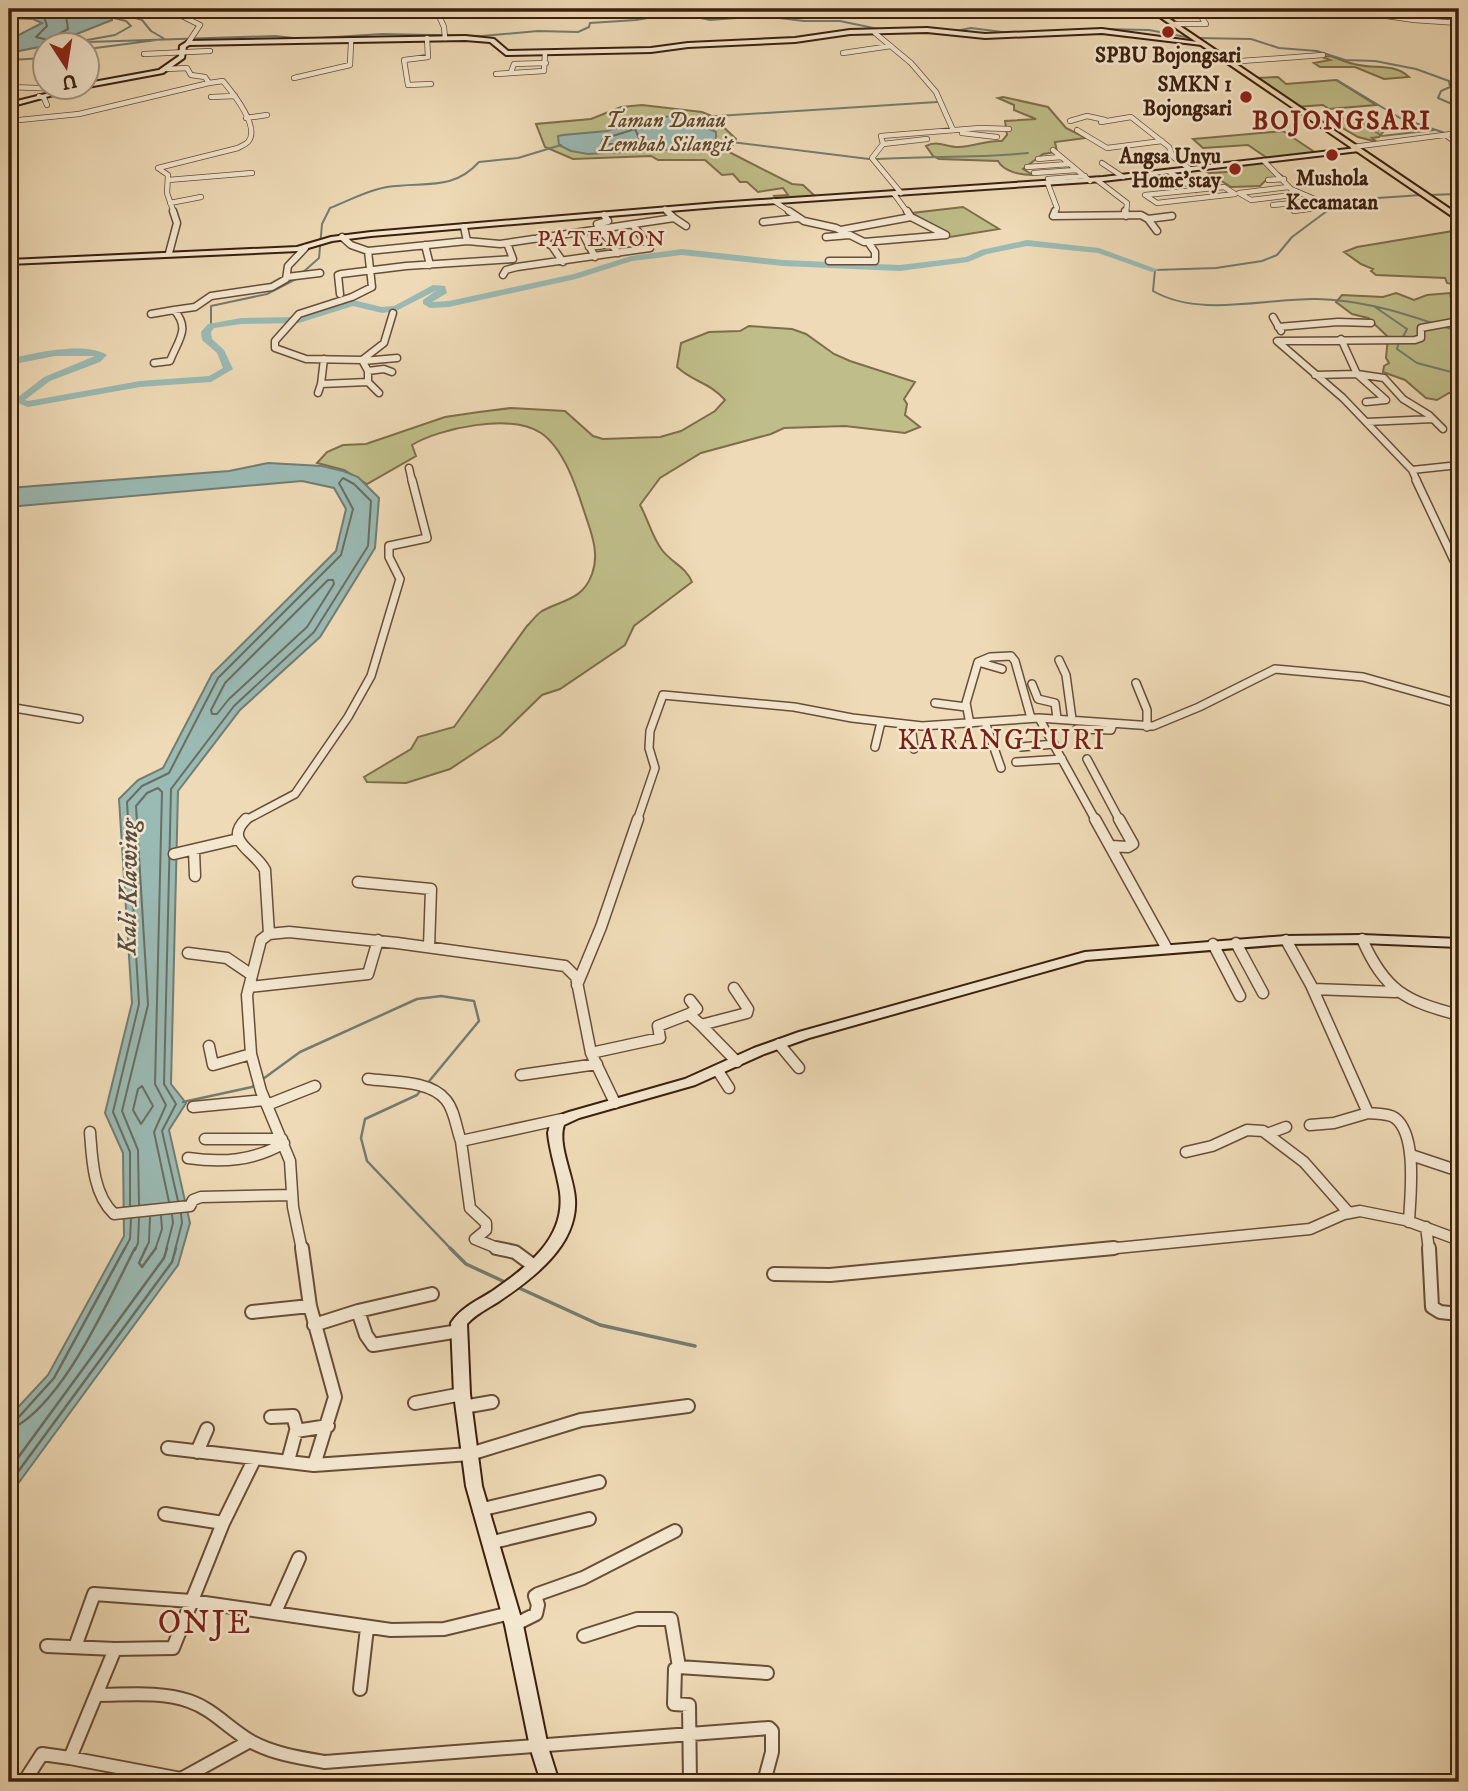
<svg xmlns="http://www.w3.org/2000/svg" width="1468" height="1791" font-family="'IM FELL DW Pica',serif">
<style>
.green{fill:#bfbd89;stroke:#7e6e4b;stroke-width:2}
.water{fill:#9abab4;stroke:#747c71;stroke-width:2}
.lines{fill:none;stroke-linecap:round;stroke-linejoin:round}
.shore-far1{stroke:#6b6d60;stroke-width:2}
.shore{stroke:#6b6d60;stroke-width:2.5}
.stream-far2{stroke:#747c71;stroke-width:2}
.stream-far1{stroke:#747c71;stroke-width:2.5}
.stream{stroke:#747c71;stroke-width:3.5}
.river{fill:#9abab4;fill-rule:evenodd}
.street-far4-casing{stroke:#684e37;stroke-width:6}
.street-far3-casing{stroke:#684e37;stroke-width:9}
.street-far2-casing{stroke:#684e37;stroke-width:10}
.street-far1-casing{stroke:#684e37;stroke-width:13}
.street-casing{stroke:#684e37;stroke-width:16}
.secondary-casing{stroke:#3c200d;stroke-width:4}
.primary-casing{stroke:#3c200d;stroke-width:4}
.street-far4{stroke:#f4e7d0;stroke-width:4.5}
.street-far3{stroke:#f4e7d0;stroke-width:6}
.street-far2{stroke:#f4e7d0;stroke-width:7}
.street-far1{stroke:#f4e7d0;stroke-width:10}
.street{stroke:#f4e7d0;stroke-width:12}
.secondary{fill:#f4e7d0;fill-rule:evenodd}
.primary{fill:#eedab6;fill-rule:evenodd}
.poi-dot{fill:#8f2418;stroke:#f4e7d0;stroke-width:2.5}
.labels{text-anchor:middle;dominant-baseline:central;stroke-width:5;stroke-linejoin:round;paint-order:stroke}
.far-poi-label{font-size:21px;font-weight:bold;fill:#3c200d;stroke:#f4e7d0}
.far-park-label{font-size:21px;font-style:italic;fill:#5d472c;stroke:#f4e7d0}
.far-quarter-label{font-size:23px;letter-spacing:2px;fill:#7a1f14;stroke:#f4e7d0}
.far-district-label{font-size:26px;font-weight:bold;letter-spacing:2px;fill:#7a1f14;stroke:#f4e7d0}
.water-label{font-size:26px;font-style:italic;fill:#584e3f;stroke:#f4e7d0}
.quarter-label{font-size:28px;letter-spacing:2px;fill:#7a1f14;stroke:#f4e7d0}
.near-quarter-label{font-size:33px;letter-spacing:2px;fill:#7a1f14;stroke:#f4e7d0}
</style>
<rect width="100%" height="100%" fill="#eedab6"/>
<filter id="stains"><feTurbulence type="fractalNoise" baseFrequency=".00286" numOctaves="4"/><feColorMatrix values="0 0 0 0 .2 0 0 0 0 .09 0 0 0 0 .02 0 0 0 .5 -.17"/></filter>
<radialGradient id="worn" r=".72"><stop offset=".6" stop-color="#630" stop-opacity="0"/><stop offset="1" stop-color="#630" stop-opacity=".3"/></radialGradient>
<!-- green -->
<path class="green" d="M1331 56C1339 59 1349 64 1359 65 1376 69 1394 63 1409 77L1384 79 1355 67H1320L1314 63 1330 60 1322 57Z
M1278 77 1286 84 1336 80 1376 105 1329 109 1323 105 1296 107 1254 78Z
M1003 97 1048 107 1066 128 1086 138 1055 142 1057 152 1043 154 1023 169 1033 175C1021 175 1004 172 998 161L939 159 933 156 926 146C937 140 946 147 958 147 973 147 986 140 1002 141L1007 135 1005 121 1036 119 1014 110V105L998 98Z
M642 105 702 112 712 116 736 139 729 152 792 184 803 185 817 198 777 201 774 196 788 195 783 188 758 192 747 182H740L733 174 722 175 705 160H658L651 156 573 159 545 147 536 124 591 119 621 107Z
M1357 117 1383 132 1379 137 1372 138 1377 142 1358 137 1339 126 1327 124 1336 119Z
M1283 131 1316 153 1267 158 1248 145 1203 148 1193 139Z
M1262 162 1285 178 1267 179 1260 186 1231 187 1209 173 1242 171 1241 164Z
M963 207 999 229 950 237 912 213Z
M1459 230V286L1447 283 1445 278 1376 275 1371 271 1373 269 1361 264 1344 252 1357 247Z
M1396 293 1414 300 1427 295 1450 293 1452 303 1459 306V391L1449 393 1437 400 1426 398 1405 380 1383 372 1384 366 1389 363 1386 358 1388 337 1368 318 1352 314 1336 302 1342 295 1383 297Z
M749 326 792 329 806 334 834 354 850 361 915 382 904 399 907 404 905 415 920 427 905 433 845 426 784 428 771 434 701 453 660 478 640 505C648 519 652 537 662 550 672 563 686 567 692 582L634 626 625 645 560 689 542 695 500 736 450 769 406 783 367 782 364 777 411 749 418 737 454 727 527 626C532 621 537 614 542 611 562 600 583 600 592 574 600 553 591 532 584 511 576 486 564 449 541 433 511 413 440 428 412 445L416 456 367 484 344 470 317 463 327 452 343 445 366 444 445 417 479 412 511 408 565 411 593 436 603 439 660 437 681 431 715 411 725 400C709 382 693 382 677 367L681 343 709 332 740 331Z"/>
<!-- water -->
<path class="water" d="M9 9 47 11 83 9 112 17V20L49 45 9 53V40L42 23 33 19 9 18Z
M678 115 716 132V140L711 144H716V147L588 154 571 151 559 145 558 136 563 135 607 131 635 121Z
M268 463 322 466 343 471 358 477 379 498 375 548 320 637 240 710 178 791 171 1084 186 1103 169 1130 190 1223 178 1265 9 1496V1417L48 1375 124 1236 123 1153 105 1113 132 1003 119 799 138 780 163 768 212 674 336 551 346 509 334 488 302 481 9 507V488L229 471Z"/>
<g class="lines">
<!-- shore-far1 -->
<path class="shore-far1" d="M9 12H33L44 16 47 26 36 37 48 40 68 29 66 16 72 9
M635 129 640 140 638 144H601L603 139Z
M328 580H333L334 584 307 627 229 699 217 714H212L211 710 225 683Z
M142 1086 153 1106 141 1124 133 1110 138 1089Z
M139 1205 138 1150 122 1111 148 1005 136 806 147 793 158 788 162 792 155 1084 166 1105 154 1132 169 1202
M130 1206V1152L113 1112 139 1004 127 802 142 786 169 773 218 678 341 555 353 509 339 483 343 478 354 484 371 501 368 546 314 632 234 706 171 789 164 1084 176 1104 162 1131 178 1201
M124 1250 130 1239 131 1219
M135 1250 138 1243 139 1218
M145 1250 149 1242 150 1217
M155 1250 162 1229 161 1216
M166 1250 173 1223 172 1215
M175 1250 182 1223 181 1214"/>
<!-- shore -->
<path class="shore" d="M146 1248 139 1263 142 1267 156 1248
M9 1421 17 1419 54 1378 125 1248
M9 1430C63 1406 108 1300 135 1248
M9 1470 164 1258 167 1248
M9 1484 172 1262 176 1248"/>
<!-- stream-far2 -->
<path class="stream-far2" d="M106 9 142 20 151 31 163 38
M110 17 126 21 131 26 115 35 87 40 88 42 275 36 303 39 382 34 482 36 538 31 578 32 589 27 590 23 636 20 677 13 710 20 763 16 804 21H840L883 30
M1100 29 1149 30 1191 38
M956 31 971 28 1010 33
M1197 38 1251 39 1279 48 1317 51 1345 60 1375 61 1416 69 1449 81 1450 87 1441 91 1438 98 1459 107
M88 49 164 39
M9 60 46 58
M1337 80 1400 118 1445 133
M1352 117 1382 136 1434 130
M686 118 937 102
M715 140 869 159
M877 159C927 156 978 158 1028 153
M1421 195 1363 199 1335 205 1292 237 1277 255 1262 261 1216 268 1155 270 1153 291C1200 318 1265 298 1317 299 1358 300 1394 310 1432 323
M1428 195 1459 194
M301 274 319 258 322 224 330 208C348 201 368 190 387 187 423 181 452 192 479 162L518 158 561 145
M1375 307 1407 329 1403 337
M211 326V306L267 294 296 279
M1441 326 1459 331
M1399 341 1397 349 1417 363 1459 374"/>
<!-- stream-far1 -->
<path class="stream-far1" d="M421 1090 417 1095 365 1119 361 1138 367 1161 452 1250
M183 1102 252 1087 300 1052 417 999 441 996 474 1001 479 1021 426 1085"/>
<!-- stream -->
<path class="stream" d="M450 1248 466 1264 507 1283
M517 1287 600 1325 695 1346"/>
<!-- river -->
<path class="river" d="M1027 240 1099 248 1159 270 1152 272 1098 253 1027 246 987 254 968 262 900 271 783 266 682 255 632 261 576 279 449 307 430 308 423 304V300L437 290 396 311 382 313 353 306 299 323 241 324 214 328 211 332 212 339 224 350 233 369 211 382 140 387 28 407 13 401 44 377 95 356H55L9 365V359C34 353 84 341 107 355L100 362 50 381 25 400 28 401 140 381 209 376 223 368 217 353 202 340 201 332 208 324 241 318 298 317 353 300 382 307 394 306 433 285 445 286 447 293 432 302 449 301 574 274 631 256 682 249 783 260 900 265 966 257 981 250Z"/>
<!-- street-far4 casing -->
<g class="street-far4-casing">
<path id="street-far4" d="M182 9 180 15 200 25 188 43
M436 9 444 27 445 38
M1124 9 1132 14H1157
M1339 9 1414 20 1459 23
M1432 9 1458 21
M1153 10 1264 9
M1175 24H1206L1197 10
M875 33 911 63 936 92 953 130
M427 38 428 57 404 60 408 85 431 84
M843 53 891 46
M144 54 210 51
M1228 62 1323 55
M511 72 514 64 546 63
M496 74 544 71 545 53
M294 78 350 65 351 42
M9 87 65 89
M39 96 44 98 47 105
M211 97 235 96
M246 118 267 115
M9 121 79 114 209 83 205 77 191 75 187 68 167 69
M1070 121 1087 116 1105 120
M1101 122 1131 117 1169 147 1173 157 1190 169
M1077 130 1107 148 1162 141
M962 133 997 137
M1446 135 1459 145
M883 144 927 139
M1353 147 1459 133
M1053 150 1090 181
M1038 159 1061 157
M1264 161 1291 189 1331 206 1294 211
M1102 163 1123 177
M1027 167 1069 164
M1170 172 1196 190
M1034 173 1076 170
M1048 179 1085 176
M168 180 252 173
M1097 180 1127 203 1126 213
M1268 180 1284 179
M1048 184 1057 208 1054 213
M1224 187 1235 194 1157 203 1145 195Z
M1288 187 1239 193 1251 200 1300 194
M901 193 872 158 883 144 881 136 980 128 1009 129
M894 194 908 213
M774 201 792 213
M170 203 201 197
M1273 205 1311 201
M665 209 669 213
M174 213 167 193 168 175 158 168 238 148C241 146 245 145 248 142 261 127 232 92 223 81L209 83"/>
</g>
<!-- street-far3 casing -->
<g class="street-far3-casing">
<path id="street-far3" d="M789 211 804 221 836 228 864 242 946 235 911 217 907 211
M1055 211 1053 216 1141 215 1148 219 1157 231
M1125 211 1126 216
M604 215 608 221 597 224 618 253
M674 218 686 226
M1148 219 1172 216
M763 222 798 218
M841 230 911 217
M582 232 595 257
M342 237 351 245 368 251
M826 237 850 235
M538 238 552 246 563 262
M467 241 500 244 674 218 667 211
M425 245 430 265
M589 247 611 244
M169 253 177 223 173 211
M829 261H875V252L868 242
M503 275 506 270 517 267 650 248 633 225
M287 277 320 273
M340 294 338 275 341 274 406 266 513 259 507 243
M151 314 174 310
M1273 317 1281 331
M1278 327 1338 322 1371 323
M362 360 384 343 393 313
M363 361 397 358
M154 363 170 361C178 340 191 329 174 310L195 307 211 296 272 287 286 279 288 266 305 248
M368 371 384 369 392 372
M1357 374 1384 378 1403 399 1429 415 1443 429
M1315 375 1357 374 1341 339
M1358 375 1386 400 1366 402
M321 384 324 359
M318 393 321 384 368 382
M379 393 368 382V371L362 360 306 359 275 348V341L299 314 352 297 372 287 368 251 467 241 464 227
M1367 422 1433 419
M409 468 412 481
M1412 470 1343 398 1277 341 1415 340 1421 338V328L1459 321
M1417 481 1412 470 1459 465"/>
</g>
<!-- street-far2 casing -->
<g class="street-far2-casing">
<path id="street-far2" d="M1416 480 1459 571
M1059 660 1066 675 1072 719
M978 662 1002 669
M1136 683 1147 710V727
M1032 684 1038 699 1055 703 1057 718
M935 703 966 707
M9 707 79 719
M985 722 1001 768
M970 724 966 703 978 662 990 657 1011 656 1015 661 1031 718
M911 725 914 749
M944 726 951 742
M1077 729 1111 730 1113 724
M875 747 881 722
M1021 747 1054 744
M1087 759 1120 821
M1016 762 1062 759
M244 821 295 794 348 717 371 676 400 579 389 557V546L427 538 412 480
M637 821 655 768 649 748 650 731 663 695 794 707 852 718 922 726 1039 718
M1096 821 1039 718 1153 726 1199 707 1275 669 1363 677 1459 704"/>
</g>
<!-- street-far1 casing -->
<g class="street-far1-casing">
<path id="street-far1" d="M246 819C223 842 255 850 265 870L269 934
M1095 819 1166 947
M1111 846 1128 847 1133 844 1119 819
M194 851 195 876
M174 854 238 839
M358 882 431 889 429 947
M1362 939C1385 991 1405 1001 1459 1015
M1286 940 1311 985 1368 1113C1376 1114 1388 1113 1395 1118 1418 1135 1410 1197 1409 1222
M1236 943 1263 993
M1213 944 1240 996
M188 953 227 958 252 975
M577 985 601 927 638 819
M249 987 368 974 378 940
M1313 989 1395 992
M689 1014 697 1009 690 1000
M701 1025 737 1062
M779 1044 799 1068
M209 1046 213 1065 251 1054
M591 1053 660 1038 658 1026 689 1014 701 1025 747 1013 748 1009 734 988
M718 1071 729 1088
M521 1075 597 1064
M368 1079C391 1082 430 1080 446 1100 455 1111 456 1128 461 1141
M267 1105 315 1086
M193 1107 265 1100
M1310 1125 1334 1123 1368 1113
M90 1132C92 1159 93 1194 114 1214L190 1206 193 1200 201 1197 292 1195
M1267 1134 1286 1127
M205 1139H282
M1186 1152 1212 1146 1247 1130 1263 1131 1304 1162 1348 1212
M1411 1155 1459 1171
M188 1158C222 1163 254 1161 284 1143
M1426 1227 1429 1250
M302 1250 293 1207 290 1161 261 1091 251 1054 247 995 261 940 269 934 289 932 397 943 565 966 576 977 591 1053 615 1103
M502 1250 475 1239 486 1230V1223L470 1208 461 1141 562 1119
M1096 1250 1310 1229 1344 1214 1360 1211 1405 1220 1459 1240"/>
</g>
<!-- street casing -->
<g class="street-casing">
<path id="street" d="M302 1248 310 1306 335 1397 314 1465 470 1454 581 1420 688 1406
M496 1248 515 1252 534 1266
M1429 1248 1432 1307 1440 1312 1459 1314
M774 1274 830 1275 1114 1248
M358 1311 366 1335 373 1345 459 1331
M252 1312 310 1306
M314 1325 358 1311 432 1294
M415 1403 462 1394
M463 1407 492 1402
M271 1417 293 1416 297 1430
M168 1448 255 1458
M197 1452 207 1429
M288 1461 296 1431 328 1426
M479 1510 599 1482
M165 1514 223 1523
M489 1543 589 1519
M275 1612 299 1558
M514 1625 536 1614 538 1605 535 1596 538 1594 583 1578 675 1531
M584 1636 637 1619H671L679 1667 675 1669 674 1704 689 1705 690 1782
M47 1646 115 1649
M75 1647 94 1594 191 1601 391 1630 444 1629 510 1613
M679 1667 767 1673
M360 1689 367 1628
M97 1695C127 1695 160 1691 189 1701 213 1709 229 1729 252 1742 274 1754 301 1758 325 1762L769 1728 772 1731V1752L764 1782
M250 1741 181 1779 70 1758 115 1649 173 1648 223 1523 255 1458 314 1465
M24 1782 42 1754 70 1758"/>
</g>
<!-- secondary casing -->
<g class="secondary-casing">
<path id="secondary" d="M927 28 985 34 1102 29 1205 43 1202 45 1102 33 985 38 927 32 850 34 795 42 688 47 651 52 506 55 490 42 465 40 189 45 186 47 184 58 163 73 88 87V83L159 70 179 56 180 46 188 41 465 36 494 39 508 51 651 48 688 43 795 38 850 30Z
M70 88H79L9 107V103Z
M1357 148 1359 149V151L1103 181 717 207 371 236 332 241 298 251 9 264V260L297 247 331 237 371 232 717 203 1103 177Z
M1362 935 1459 939V947L1362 943 1286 944 1086 960 809 1038 764 1054 695 1085 579 1118 564 1125C557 1145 574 1177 575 1199 578 1246 532 1279 498 1302 487 1309 476 1314 467 1324L470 1394 482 1486 523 1625 548 1747 559 1782H541L530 1747 505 1625 466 1486 454 1394 451 1323C461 1307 479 1300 494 1290 527 1267 566 1238 560 1192 557 1172 550 1153 548 1133 550 1120 557 1116 569 1112L685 1079 754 1048 799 1032 1085 952 1286 936Z"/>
</g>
<!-- primary casing -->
<g class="primary-casing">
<path id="primary" d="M1148 9H1155L1459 215V221Z"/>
</g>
<!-- street-far4 -->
<use href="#street-far4" class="street-far4"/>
<!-- street-far3 -->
<use href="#street-far3" class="street-far3"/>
<!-- street-far2 -->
<use href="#street-far2" class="street-far2"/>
<!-- street-far1 -->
<use href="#street-far1" class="street-far1"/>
<!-- street -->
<use href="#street" class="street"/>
<!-- secondary -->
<use href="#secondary" class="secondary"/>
<!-- primary -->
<use href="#primary" class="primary"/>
</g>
<!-- markers -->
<g class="poi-dot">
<circle cx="1168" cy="32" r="7"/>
<circle cx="1246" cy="97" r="7"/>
<circle cx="1332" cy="155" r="7"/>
<circle cx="1235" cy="169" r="7"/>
</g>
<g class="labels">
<!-- far-poi labels -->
<g class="far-poi-label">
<text x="1168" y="56">SPBU Bojongsari</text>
<text x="1232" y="85" text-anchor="end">SMKN 1<tspan x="1232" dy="24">Bojongsari</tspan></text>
<text x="1221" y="157" text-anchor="end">Angsa Unyu<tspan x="1221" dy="24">Home'stay</tspan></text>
<text x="1332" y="179">Mushola<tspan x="1332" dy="24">Kecamatan</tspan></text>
</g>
<!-- far-park labels -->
<g class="far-park-label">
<text x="666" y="121">Taman Danau<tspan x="666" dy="24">Lembah Silangit</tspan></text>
</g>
<!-- far-quarter labels -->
<g class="far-quarter-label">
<text x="602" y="239">PATEMON</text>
</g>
<!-- far-district labels -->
<g class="far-district-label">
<text x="1342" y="121">BOJONGSARI</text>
</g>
<!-- water labels -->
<g class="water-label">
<text transform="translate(129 887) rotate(-89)">Kali Klawing</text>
</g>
<!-- quarter labels -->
<g class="quarter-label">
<text x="1002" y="740">KARANGTURI</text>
</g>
<!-- near-quarter labels -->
<g class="near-quarter-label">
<text x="205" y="1623">ONJE</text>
</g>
</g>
<!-- margin -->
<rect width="1468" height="1791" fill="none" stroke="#eedab6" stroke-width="35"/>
<rect x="10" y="10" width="1447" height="1770" fill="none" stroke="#3c200d" stroke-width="3.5"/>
<rect x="18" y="18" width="1433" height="1756" fill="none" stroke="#3c200d" stroke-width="2"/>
<!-- north arrow -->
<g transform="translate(66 66) rotate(168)"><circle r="33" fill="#f4e7d0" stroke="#aa9782" stroke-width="2"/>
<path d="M0-5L12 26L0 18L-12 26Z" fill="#8f2418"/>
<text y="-10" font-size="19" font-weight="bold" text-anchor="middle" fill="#3c200d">U</text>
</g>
<rect width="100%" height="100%" filter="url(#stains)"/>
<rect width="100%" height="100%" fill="url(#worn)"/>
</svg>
